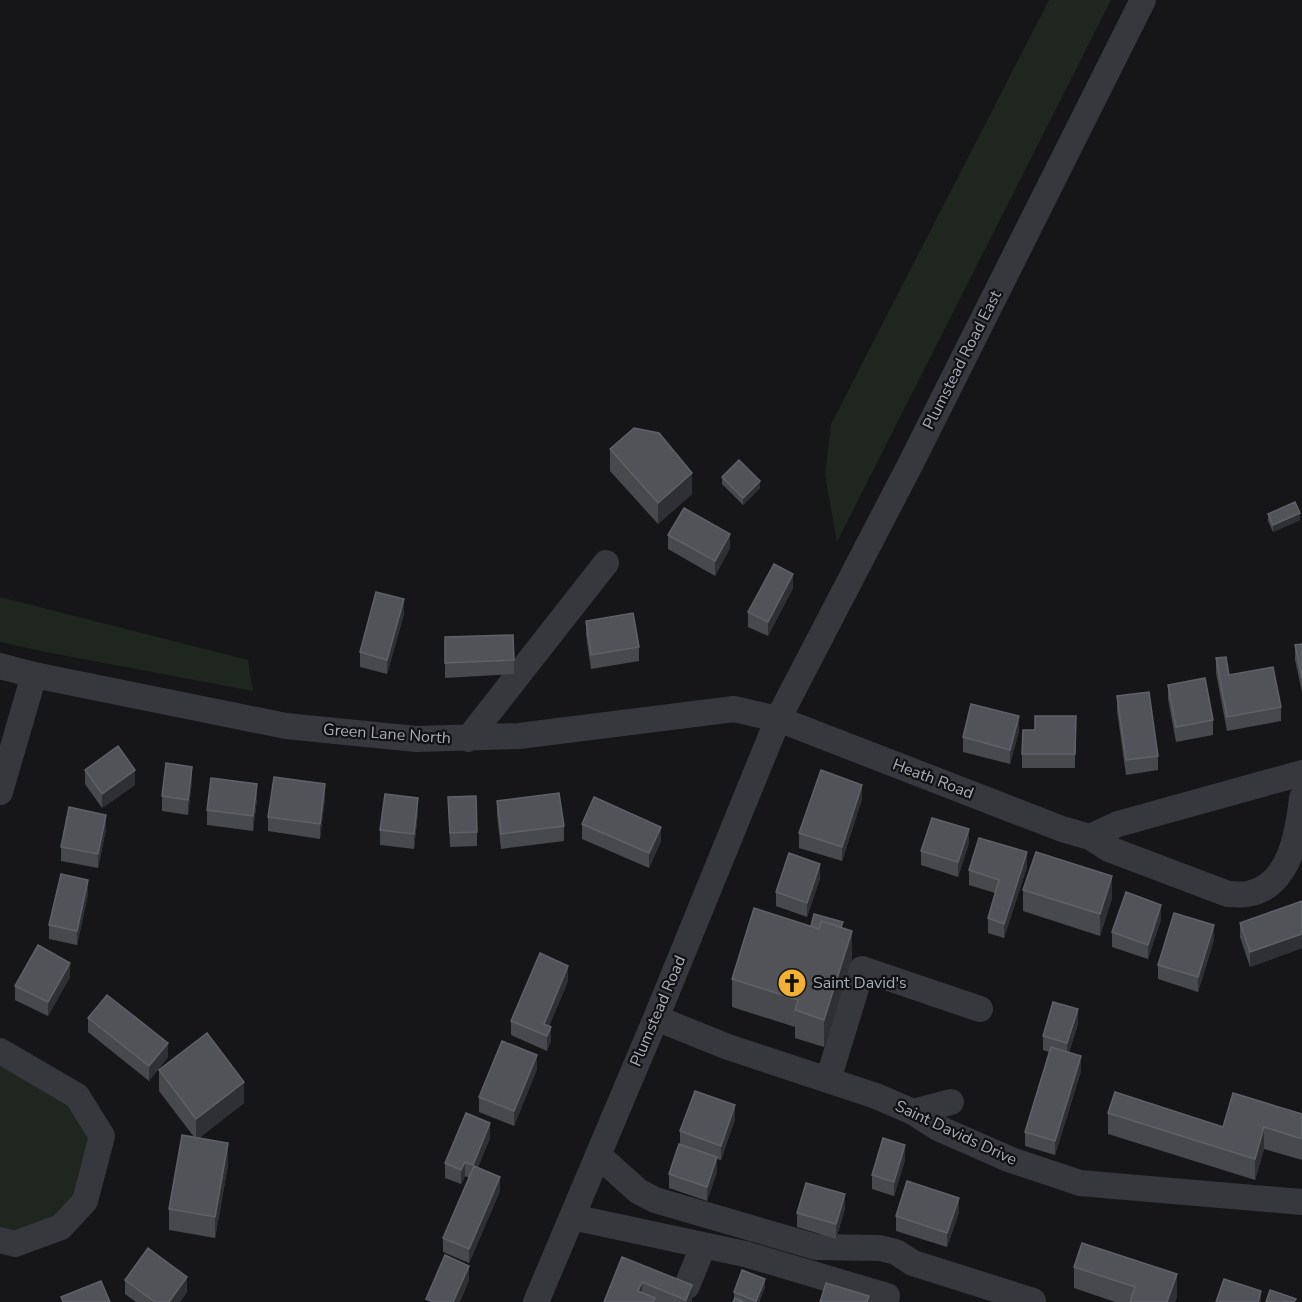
<svg xmlns="http://www.w3.org/2000/svg" width="1302" height="1302" font-family="'Nunito Sans',sans-serif">
<style>
.green{fill:#1e261f}
.lines{fill:none;stroke-linecap:round;stroke-linejoin:round}
.minor{stroke:#37383d;stroke-width:26}
.wall{fill:#47494d}
.shaded-wall{fill:#2f3033}
.building{fill:#525359;stroke:#5f6168;stroke-width:1.5}
.labels{text-anchor:middle;dominant-baseline:central;stroke-width:4.5;stroke-linejoin:round;paint-order:stroke}
.street-label{font-size:16px;fill:#a8adb8;stroke:#111113}
.poi-label{font-size:16px;fill:#a8adb8;stroke:#111113;text-anchor:start}
</style>
<rect width="100%" height="100%" fill="#161618"/>
<!-- green -->
<path class="green" d="M1049 0H1111L837 542 825 475 831 424Z
M0 597 248 660 253 691 46 652 0 642Z
M0 1051 77 1096 102 1136 61 1227 0 1240Z"/>
<g class="lines">
<!-- minor -->
<path class="minor" d="M0 666 34 675 286 726 416 739 519 736 734 709 778 719 1062 829 1090 837 1118 824 1302 773
M468 739 606 563
M0 792 34 675
M1090 837 1109 849 1228 894C1234 894 1241 895 1247 894 1290 887 1298 833 1302 798
M656 1018 728 1047 876 1096 913 1112 938 1128 1011 1160 1080 1183 1302 1202
M0 1051 77 1096 102 1136 85 1201 61 1227 15 1244 0 1240
M828 1080 862 969 980 1009
M913 1112 951 1102
M598 1155 638 1191 655 1200 816 1247 880 1248 896 1252 913 1263 1033 1301
M572 1217 745 1254 887 1296
M687 1286 703 1246
M536 1302 656 1018 778 719 910 465 1143 0"/>
</g>
<!-- wall -->
<path class="wall" d="M610 449 692 494 658 524 610 471Z
M722 477 760 488 743 505 722 484Z
M1268 514 1300 520 1273 532 1268 521Z
M668 535 730 548 715 576 668 549Z
M793 588 768 636 748 627V612Z
M404 614 387 674 360 667V652Z
M586 621 639 647V661L591 669 586 635Z
M445 637 514 660V674L445 678Z
M1302 644V692L1295 660V645Z
M1216 658 1229 675 1281 707V721L1227 731 1216 673Z
M1168 685 1213 720V735L1176 742 1168 699Z
M1117 696 1158 756V770L1126 775 1117 711Z
M1076 716 1075 768H1022V754L1035 730Z
M1019 731 1010 764 963 752V737Z
M85 770 135 785 102 808 85 784Z
M192 781 188 815 162 811V796Z
M448 797 477 832V846L450 847Z
M325 798 320 839 268 831V817Z
M257 799 253 831 207 825V810Z
M862 799 842 861 799 848V833Z
M497 801 564 826V841L501 849 497 815Z
M418 813 414 849 380 845V830Z
M582 824 661 841 649 868 582 839Z
M106 829 98 868 61 861V847Z
M969 843 958 877 921 865V851Z
M1027 867 1004 938 988 933V918L995 893 969 885V870Z
M820 878 807 917 776 906V892Z
M1023 890 1112 898 1100 936 1023 911Z
M88 894 77 945 49 939V925Z
M1302 901V948L1250 967 1240 937V923Z
M1161 919 1148 959 1112 947V932Z
M811 926 843 928 852 958 824 1047 795 1038V1027L732 1007V979Z
M1214 940 1198 992 1158 979V965Z
M70 977 48 1016 15 1000V986Z
M568 981 549 1026 551 1041 547 1051 511 1035V1021Z
M88 1018 168 1057 149 1081 88 1032Z
M1078 1024 1069 1052 1081 1071 1055 1155 1025 1146V1132L1049 1052 1043 1050V1036Z
M537 1069 514 1126 479 1112V1097Z
M159 1070 244 1103 199 1138 228 1165 215 1238 169 1230V1209L194 1137 159 1091Z
M1108 1113 1223 1127 1302 1114V1160L1264 1149 1255 1180 1108 1134Z
M735 1119 721 1160 717 1159V1172L707 1201 669 1188V1174L680 1145V1131Z
M490 1138 478 1167 500 1191 469 1263 443 1252V1238L469 1178 465 1176 461 1184 445 1178V1163Z
M905 1160 894 1196 872 1189V1175Z
M845 1208 836 1239 797 1227V1213Z
M959 1212 947 1247 896 1231V1216Z
M622 1257 692 1300V1302H604Z
M1074 1267 1177 1296 1175 1302H1115L1074 1288Z
M125 1280 187 1292 180 1302H136L125 1294Z
M765 1287 759 1302H733L734 1299V1292Z"/>
<!-- shaded-wall -->
<path class="shaded-wall" d="M692 473V494L658 524V503Z
M760 481V488L743 505V498Z
M1300 513V520L1273 532V525Z
M730 534V548L715 576V561Z
M793 574V588L768 636V622Z
M404 599V614L387 674V660Z
M1019 716V731L1010 764V750Z
M192 767V781L188 815V800Z
M135 770V785L102 808V794Z
M257 784V799L253 831V816Z
M325 784V798L320 839V824Z
M862 785V799L842 861V847Z
M418 798V813L414 849V834Z
M106 815V829L98 868V854Z
M661 827V841L649 868V853Z
M969 829V843L958 877V862Z
M1027 852V867L1004 938V924Z
M820 864V878L807 917V903Z
M1112 876V898L1100 936V914Z
M88 880V894L77 945V931Z
M1161 905V919L1148 959V945Z
M1214 925V940L1198 992V977Z
M852 931V958L824 1047V1020Z
M1302 934V948L1250 967V952Z
M70 963V977L48 1016V1002Z
M568 966V981L545 1036 544 1024Z
M1078 1009V1024L1067 1058V1043Z
M551 1027V1041L547 1051V1036Z
M168 1043V1057L149 1081V1066Z
M537 1055V1069L514 1126V1111Z
M1081 1056V1071L1055 1155V1141Z
M244 1082V1103L196 1140V1119Z
M735 1105V1119L721 1160V1146Z
M490 1123V1138L473 1180V1165Z
M1264 1127V1149L1255 1180V1159Z
M228 1143V1165L215 1238V1217Z
M905 1145V1160L894 1196V1182Z
M717 1157V1172L707 1201V1187Z
M465 1162V1176L461 1184V1170Z
M500 1177V1191L469 1263V1249Z
M845 1194V1208L836 1239V1224Z
M959 1198V1212L947 1247V1233Z
M469 1266V1281L460 1302H453Z
M1177 1274V1296L1175 1302H1167Z
M187 1277V1292L180 1302H169Z
M765 1279V1287L759 1302H756Z
M642 1282V1296L638 1291Z
M692 1285V1302H686Z
M1261 1291V1302H1258Z"/>
<!-- building -->
<path class="building" d="M634 428 659 433 692 473 658 503 610 449Z
M739 460 760 481 743 498 722 477Z
M1295 502 1300 513 1273 525 1268 514Z
M684 508 730 534 715 561 668 535Z
M774 564 793 574 768 622 748 612Z
M376 592 404 599 387 660 360 652Z
M633 613 639 647 591 655 586 621Z
M513 635 514 660 445 663V637Z
M1302 644V678L1295 645Z
M1226 657 1229 675 1273 667 1281 707 1227 717 1216 658Z
M1205 678 1213 720 1176 727 1168 685Z
M1149 692 1158 756 1126 760 1117 696Z
M971 704 1019 716 1010 750 963 737Z
M1035 716H1076L1075 754H1022L1023 730H1035Z
M118 746 135 770 102 794 85 770Z
M166 763 192 767 188 800 162 796Z
M821 770 862 785 842 847 799 833Z
M274 777 325 784 320 824 268 817Z
M211 778 257 784 253 816 207 810Z
M559 793 564 826 501 834 497 801Z
M385 794 418 798 414 834 380 830Z
M476 796 477 832 450 833 448 797Z
M594 797 661 827 649 853 582 824Z
M69 807 106 815 98 854 61 847Z
M932 818 969 829 958 862 921 851Z
M979 838 1027 852 1004 924 988 918 999 880 969 870Z
M1036 852 1112 876 1100 914 1023 890Z
M789 853 820 864 807 903 776 892Z
M61 874 88 880 77 931 49 925Z
M1126 892 1161 905 1148 945 1112 932Z
M1302 901V934L1250 952 1240 923Z
M754 908 819 929 821 921 852 931 824 1020 795 1010 798 1000 732 979Z
M1174 913 1214 925 1198 977 1158 965Z
M814 914 843 922 841 927 821 921 819 929 811 926Z
M38 945 70 963 48 1002 15 986Z
M540 953 568 966 544 1024 551 1027 547 1036 511 1021Z
M107 995 168 1043 149 1066 88 1018Z
M1053 1002 1078 1009 1067 1043 1043 1036Z
M207 1033 244 1082 196 1119 159 1070Z
M502 1041 537 1055 514 1111 479 1097Z
M1051 1047 1081 1056 1055 1141 1025 1132Z
M695 1091 735 1105 721 1146 680 1131Z
M1115 1092 1223 1127 1233 1093 1302 1114V1139L1264 1127 1255 1159 1108 1113Z
M466 1113 490 1123 473 1165 465 1162 461 1170 445 1163Z
M182 1135 228 1143 215 1217 169 1209Z
M883 1138 905 1145 894 1182 872 1175Z
M679 1144 717 1157 707 1187 669 1174Z
M474 1166 500 1177 469 1249 443 1238Z
M907 1181 959 1198 947 1233 896 1216Z
M806 1183 845 1194 836 1224 797 1213Z
M1082 1243 1177 1274 1167 1302H1130L1135 1287 1074 1267Z
M148 1248 187 1277 169 1302H155L125 1280Z
M445 1255 469 1266 453 1302H433L426 1299Z
M622 1257 692 1285 686 1300 642 1282 638 1291 655 1298 653 1302H604Z
M742 1270 765 1279 756 1301 734 1292Z
M1224 1279 1261 1291 1258 1302H1216Z
M101 1281 110 1302H63L61 1297Z
M826 1283 869 1296 867 1302H820Z
M1270 1290 1296 1299 1294 1302H1266Z
M735 1298 744 1302H733Z"/>
<!-- icons -->
<defs>
<g id="church-disc" transform="scale(1.5)"><circle r="9.5" fill="#f2b134" stroke="#111113"/><path d="M-1.2-6h2.4v3.5h3.3v2.4h-3.3V6h-2.4V-.1h-3.3v-2.4h3.3Z" fill="#111"/></g>
</defs>
<g fill-rule="evenodd">
<use href="#church-disc" x="792" y="983"/>
</g>
<g class="labels">
<!-- street labels -->
<g class="street-label">
<text transform="translate(962 360) rotate(-63)">Plumstead Road East</text>
<text transform="translate(387 734) rotate(4)">Green Lane North</text>
<text transform="translate(933 779) rotate(21)">Heath Road</text>
<text transform="translate(658 1011) rotate(-67)">Plumstead Road</text>
<text transform="translate(956 1133) rotate(25)">Saint Davids Drive</text>
</g>
<!-- poi labels -->
<g class="poi-label">
<text x="813" y="983">Saint David's</text>
</g>
</g>
</svg>
